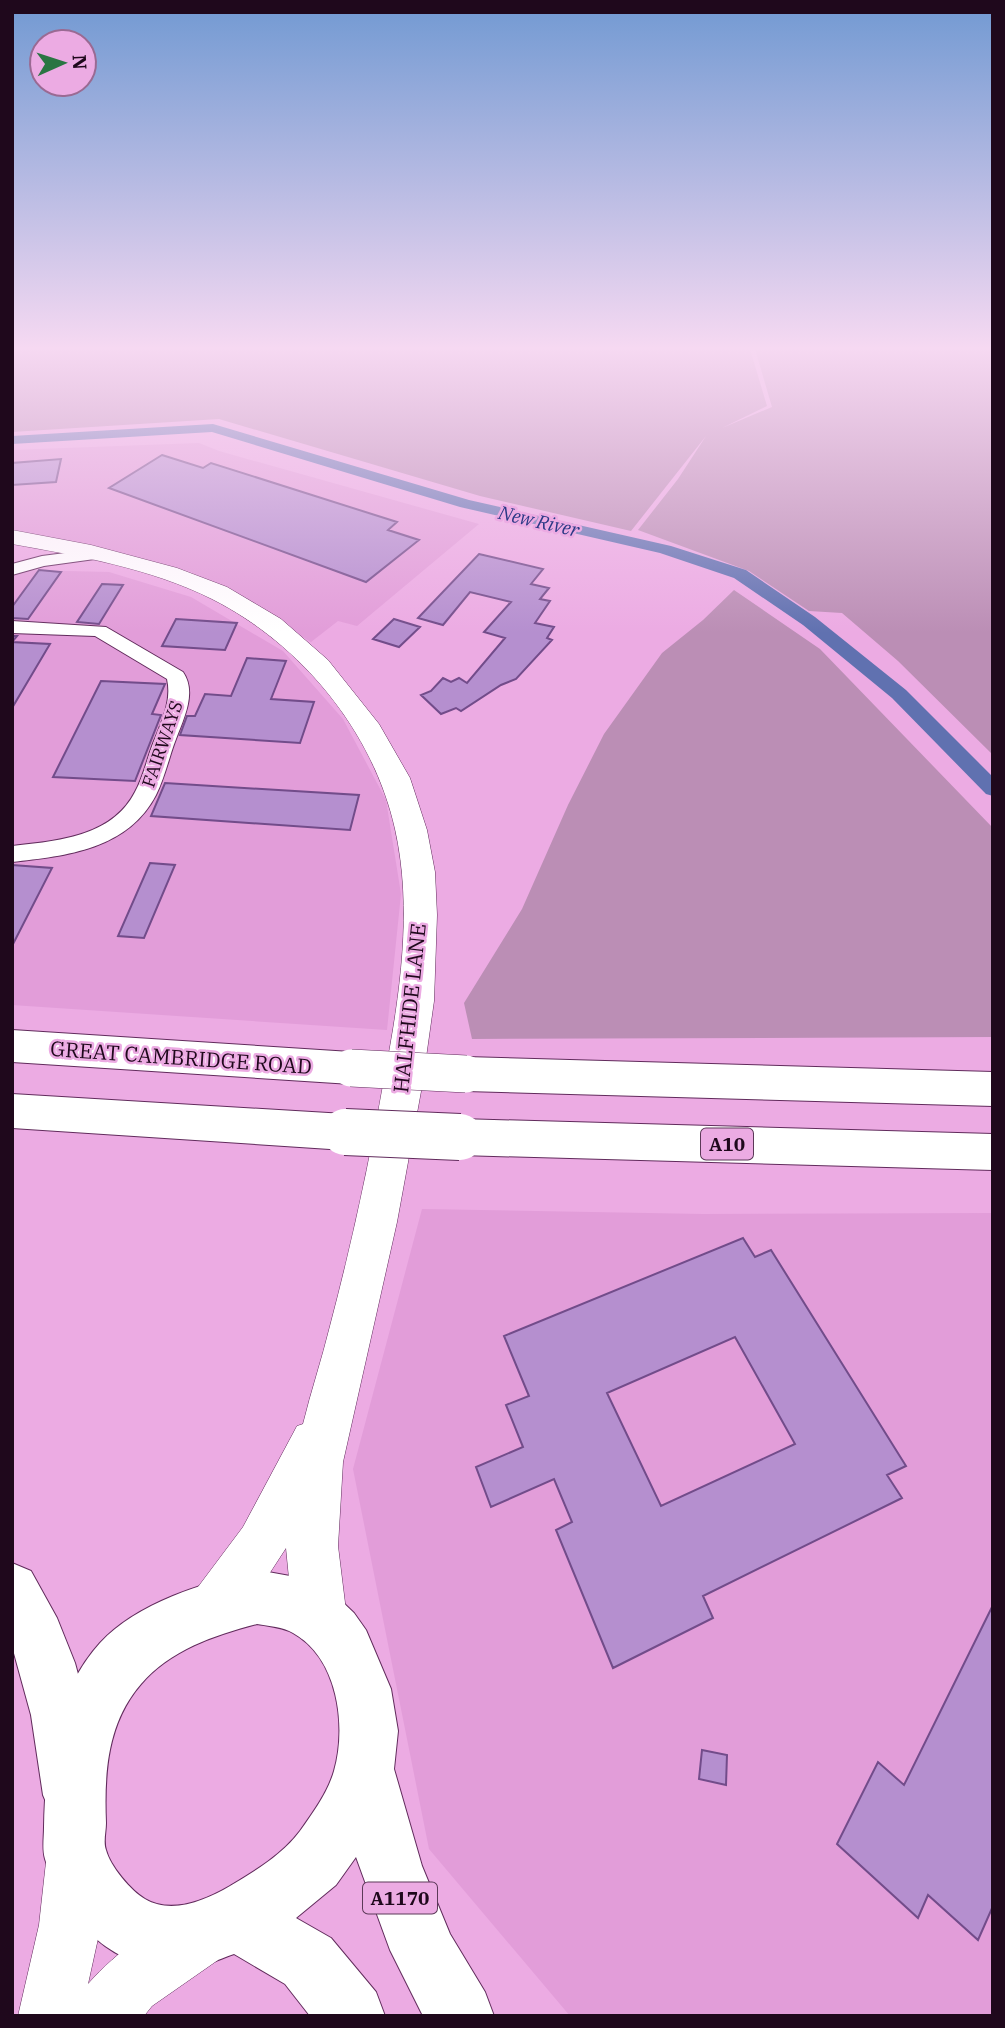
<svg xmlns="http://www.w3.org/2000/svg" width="1005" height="2028" font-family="'IBM Plex Serif',serif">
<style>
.built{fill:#e29dd9}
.green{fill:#bb8eb5}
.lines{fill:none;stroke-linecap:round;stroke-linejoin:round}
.canal{fill:#6071b0;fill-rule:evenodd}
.building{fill:#b58fcf;stroke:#724c8a;stroke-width:2;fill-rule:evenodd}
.street-casing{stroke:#612b5c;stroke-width:2}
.secondary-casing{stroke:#612b5c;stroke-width:1}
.primary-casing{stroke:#612b5c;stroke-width:2}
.highway-casing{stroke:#612b5c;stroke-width:2}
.street{fill:#fff;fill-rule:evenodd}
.secondary{fill:#fff;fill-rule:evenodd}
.primary{fill:#fff;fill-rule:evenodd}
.highway{fill:#fff;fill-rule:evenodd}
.highway-bridge-far1-casing{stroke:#612b5c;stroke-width:38;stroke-linecap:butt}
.highway-bridge-casing{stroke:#612b5c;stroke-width:48;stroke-linecap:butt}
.highway-bridge-far1{stroke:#fff;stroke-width:37}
.highway-bridge{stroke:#fff;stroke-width:46}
.labels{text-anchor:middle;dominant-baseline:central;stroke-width:5;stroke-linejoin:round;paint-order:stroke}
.far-street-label{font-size:18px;fill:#1f081c;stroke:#ecabe3}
.far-water-label{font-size:19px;font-style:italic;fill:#2a3885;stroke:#ecabe3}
.shield{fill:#ecabe3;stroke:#5c3958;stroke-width:2}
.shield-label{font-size:19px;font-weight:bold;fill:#1f081c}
.street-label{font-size:21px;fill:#1f081c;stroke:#ecabe3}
</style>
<rect width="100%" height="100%" fill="#ecabe3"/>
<!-- built -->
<path class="built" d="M199 443 219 451 479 524 357 626 338 621 311 642 189 571 12 529V450Z
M12 567 25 570 109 572 191 597 283 651 343 719 386 800 401 894 387 1030 12 1005Z
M422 1209 703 1214 993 1213V2016H570L429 1849 353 1469Z"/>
<!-- green -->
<path class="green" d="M12 349H750L767 406 722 428 772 407 755 349H993V755L898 661 842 613 809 611 749 571 638 530 678 479 706 436 631 531 480 496 219 419 12 432Z
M734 590 820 649 993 828V1037L472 1039 464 1003 522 909 568 805 604 734 662 653 703 620Z"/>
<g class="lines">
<!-- canal -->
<path class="canal" d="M213 424 469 500 671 546 746 570 815 617 906 690 993 777V796L986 794 892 698 803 625 734 578 660 553 460 507 212 432 12 444V436Z"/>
</g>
<!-- building -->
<path class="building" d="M162 455 203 468 211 463 397 522 388 530 419 540 366 582 109 488Z
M61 459 56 482 12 485V463Z
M479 554 543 569 531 584 549 588 540 599 550 601 535 623 554 627 547 638 552 640 516 679 501 685 461 711 456 708 441 714 421 695 431 691 443 678 451 682 459 678 467 683 505 638 484 632 511 602 470 592 443 625 418 618Z
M39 570 61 572 28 619 12 618V607Z
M102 584 123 585 99 624 77 622Z
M176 619 237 623 225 650 162 646Z
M394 619 420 627 399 647 373 639Z
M12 636H17L12 642 50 644 12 708Z
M247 658 286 661 271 699 314 702 300 743 180 735 187 716H195L205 694 231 696Z
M101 681 165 684 152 714 161 715 135 781 53 777Z
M165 783 359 795 350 830 151 816Z
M150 863 175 865 144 938 118 936Z
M12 865 52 868 12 946Z
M743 1238 755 1257 771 1250 906 1466 887 1475 902 1498 703 1596 713 1618 613 1668 556 1530 572 1522 554 1479 491 1507 476 1467 523 1447 506 1405 529 1396 504 1336ZM735 1337 795 1444 661 1506 607 1393Z
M993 1605V1906L978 1940 928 1895 918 1918 837 1844 878 1762 904 1785Z
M702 1750 727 1755 726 1785 699 1779Z"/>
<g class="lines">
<!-- street casing -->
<g class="street-casing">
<path id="street" d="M96 549 105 554 102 558 44 566 12 575V564L42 556Z
M12 621 106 627 183 672C197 692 184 718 176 739 169 757 165 777 156 795 128 849 67 856 12 862V846C57 841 112 837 135 792 144 776 147 758 154 741 162 721 172 701 167 679L95 636 12 633Z"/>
</g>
<!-- secondary casing -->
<g class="secondary-casing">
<path id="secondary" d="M12 530 91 545 177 568 227 587 281 619 328 660 379 724 410 778 427 830 435 872 437 915 434 1001 422 1086 397 1222 343 1462 338 1546 347 1619 339 1638 320 1646 301 1638 293 1619 286 1548 236 1625 217 1632 198 1625 191 1606 198 1587 243 1527 297 1426 303 1424C311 1391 322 1359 330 1326 352 1243 370 1159 385 1074 400 995 413 909 395 829 373 731 301 644 212 599 150 568 79 556 12 544Z
M76 1832 97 1841 106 1862 101 1925 88 1984C117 1951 156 1924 196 1907L218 1916 227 1938 218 1960 152 2006 144 2016H18L39 1925 46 1862 55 1841Z"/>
</g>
<!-- primary casing -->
<g class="primary-casing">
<path id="primary" d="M257 1570 290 1576 334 1594 354 1613 366 1630 391 1689 398 1731 394 1769 422 1866 450 1934 485 1992 494 2016H423L390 1950 356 1857 336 1885 296 1918 331 1938 376 1992 385 2016H310L285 1984 234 1954C217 1960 201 1968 183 1969 116 1973 63 1920 45 1859 42 1849 44 1838 44 1827 45 1763 55 1693 100 1643 138 1602 204 1583 257 1570ZM257 1624C269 1626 283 1627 293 1633 338 1658 347 1726 334 1771 328 1792 313 1813 300 1831 282 1855 255 1871 230 1886 206 1900 172 1915 145 1899 131 1891 110 1866 106 1850 103 1842 106 1832 106 1823 104 1774 107 1723 141 1684 170 1650 215 1635 257 1624Z"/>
</g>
<!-- highway casing -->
<g class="highway-casing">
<path id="highway" d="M12 1030 351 1052 365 1056 371 1068 365 1080 351 1084 12 1062Z
M466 1057 993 1072V1106L466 1091 452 1086 446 1074 452 1062Z
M12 1094 345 1114 360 1119 366 1132 360 1145 345 1150 12 1128Z
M460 1119 993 1134V1170L460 1155 445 1150 439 1137 445 1124Z
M12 1563 31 1571 57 1618 75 1663 89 1715 103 1795 94 1816 73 1825 52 1816 43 1795 31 1715 12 1646Z"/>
</g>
<!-- street -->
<use href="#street" class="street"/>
<!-- secondary -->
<use href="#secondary" class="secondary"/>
<!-- primary -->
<use href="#primary" class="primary"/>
<!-- highway -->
<use href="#highway" class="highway"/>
<!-- highway-bridge-far1 casing -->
<g class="highway-bridge-far1-casing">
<path id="highway-bridge-far1" d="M351 1068 466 1074"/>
</g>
<!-- highway-bridge casing -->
<g class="highway-bridge-casing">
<path id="highway-bridge" d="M345 1132 460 1137"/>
</g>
<!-- highway-bridge-far1 -->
<use href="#highway-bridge-far1" class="highway-bridge-far1"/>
<!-- highway-bridge -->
<use href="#highway-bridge" class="highway-bridge"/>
</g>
<!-- sky -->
<linearGradient id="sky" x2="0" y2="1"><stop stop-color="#7199d2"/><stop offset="0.55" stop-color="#f6d9f2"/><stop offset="1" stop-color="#f6d9f2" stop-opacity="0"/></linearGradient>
<rect width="1005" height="633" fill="url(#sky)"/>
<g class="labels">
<!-- far-street labels -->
<g class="far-street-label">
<text transform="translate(162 744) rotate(-71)">FAIRWAYS</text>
</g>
<!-- far-water labels -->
<g class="far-water-label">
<text transform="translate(539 521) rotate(13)">New River</text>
</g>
<!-- shield labels -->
<g class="shield">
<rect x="701" y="1128.5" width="52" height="31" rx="5"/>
<rect x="363" y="1882.5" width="74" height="31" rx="5"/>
</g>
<g class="shield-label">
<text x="727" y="1144">A10</text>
<text x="400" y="1898">A1170</text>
</g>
<!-- street labels -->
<g class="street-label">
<text transform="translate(409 1008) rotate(-84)">HALFHIDE LANE</text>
<text transform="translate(181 1057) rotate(4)">GREAT CAMBRIDGE ROAD</text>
</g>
</g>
<!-- border -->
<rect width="1005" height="2028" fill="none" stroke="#1f081c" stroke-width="28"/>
<!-- north arrow -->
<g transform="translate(63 63) rotate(87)"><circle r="33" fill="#ecabe3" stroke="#9a6a93" stroke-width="2"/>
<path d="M0-5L12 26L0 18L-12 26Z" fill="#2a7543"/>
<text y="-10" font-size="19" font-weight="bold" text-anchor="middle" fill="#1f081c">N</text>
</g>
</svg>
